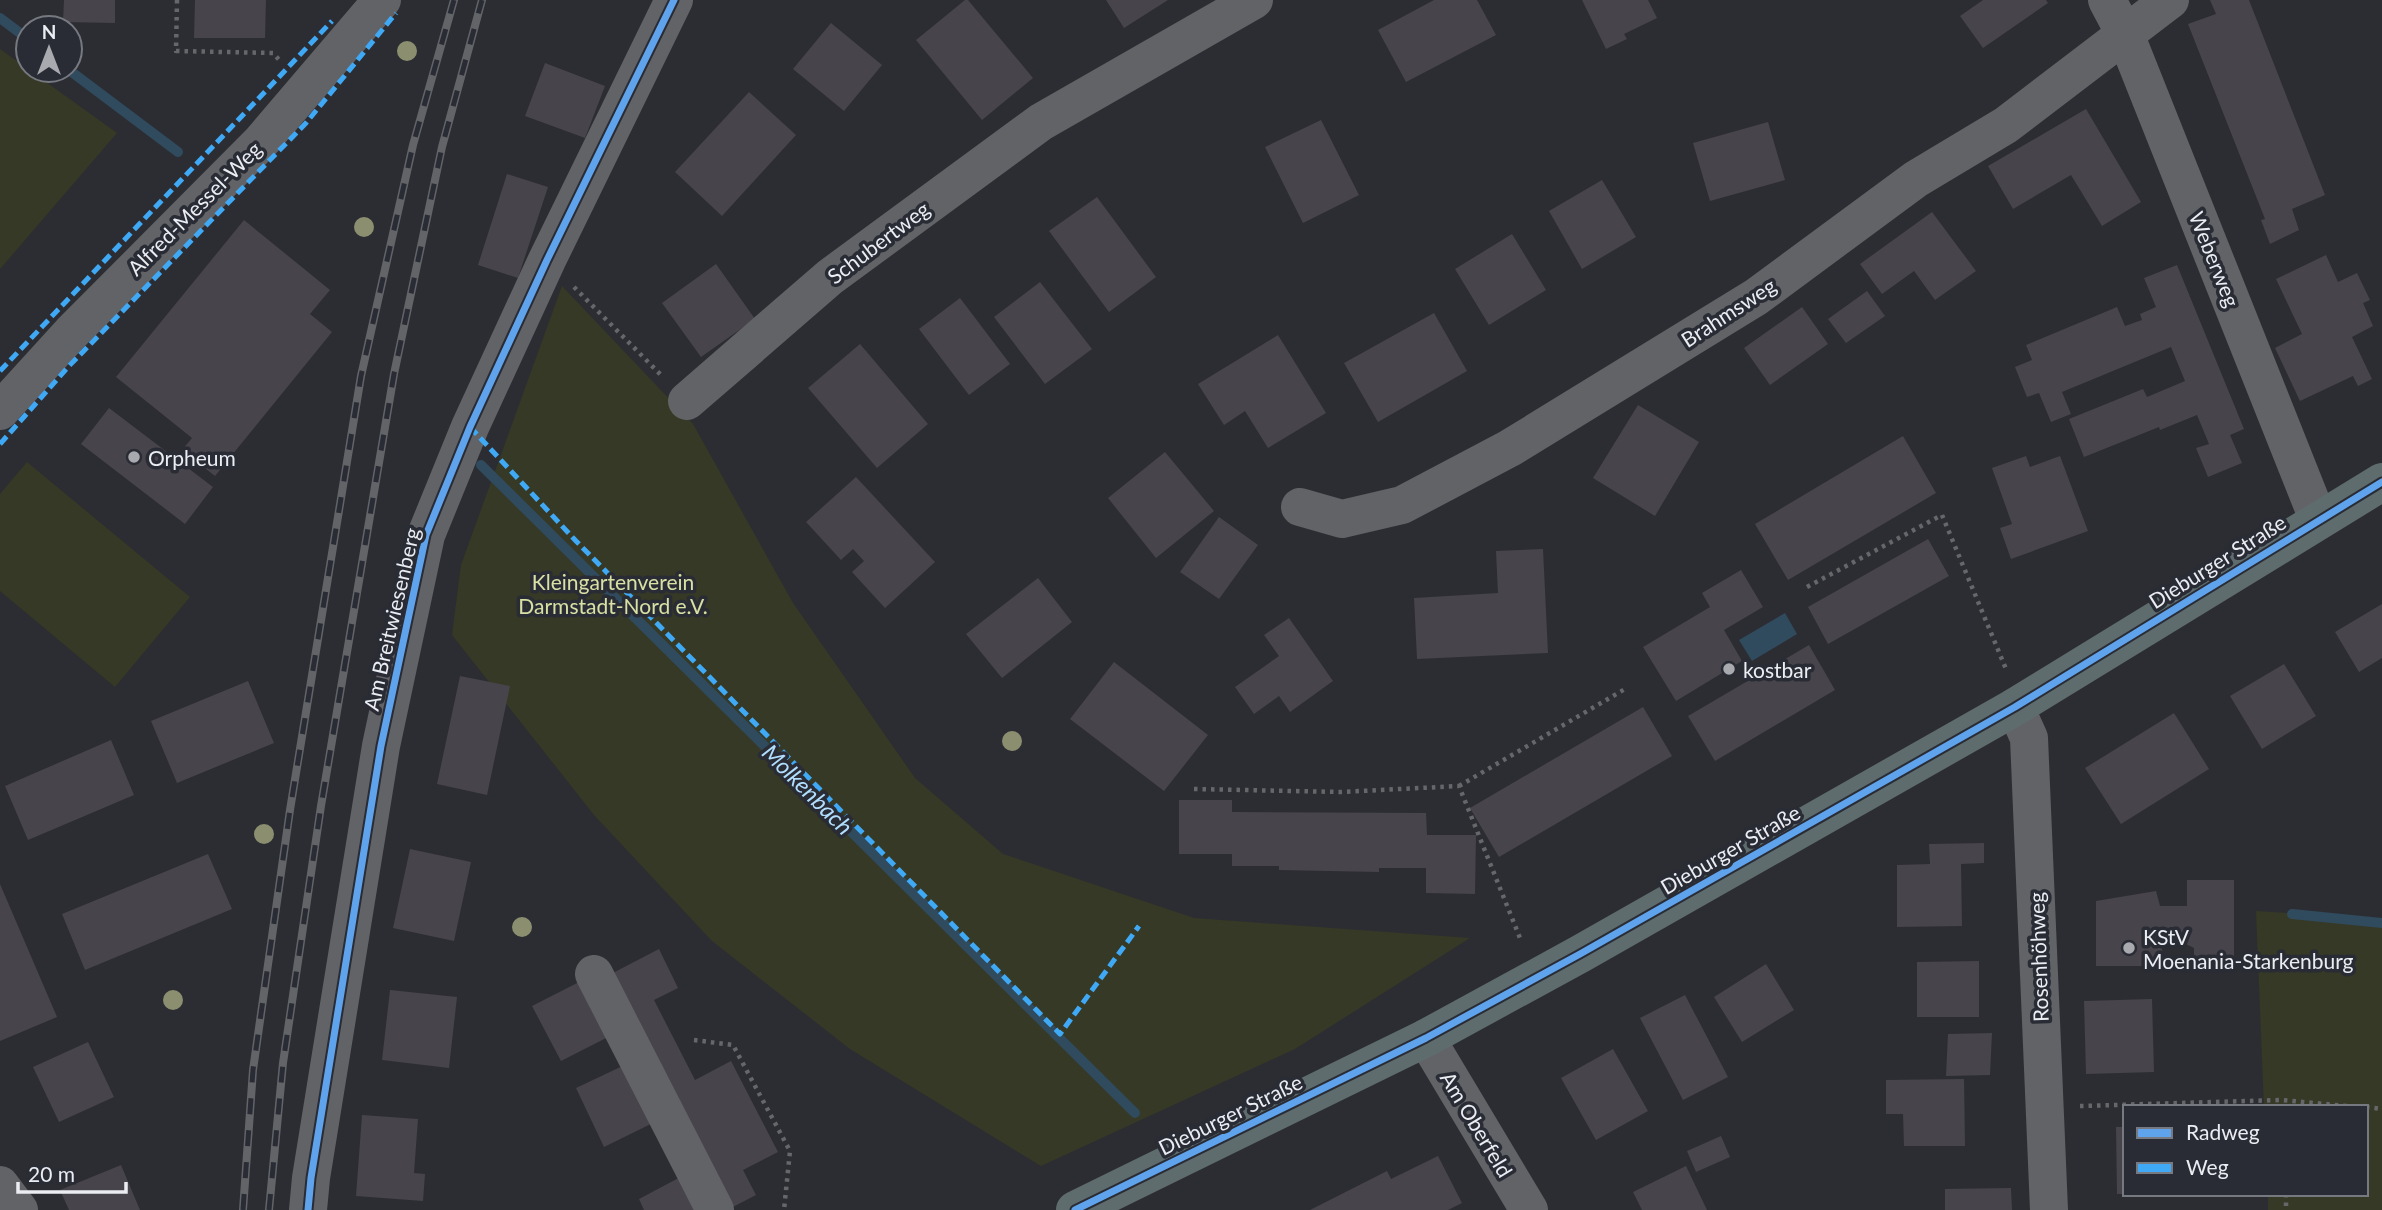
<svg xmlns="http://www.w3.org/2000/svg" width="2382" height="1210" font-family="Lato,sans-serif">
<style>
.green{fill:#363925}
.water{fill:#304a5e}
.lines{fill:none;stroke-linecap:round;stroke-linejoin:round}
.stream{stroke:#304a5e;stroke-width:10}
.building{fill:#47444b}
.path{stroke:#66676b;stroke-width:4.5;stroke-dasharray:3.5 5;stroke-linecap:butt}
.minor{stroke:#626367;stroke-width:38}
.major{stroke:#5e6c6e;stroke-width:38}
.rail-casing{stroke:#636468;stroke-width:8}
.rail{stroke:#292c35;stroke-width:5;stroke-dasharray:16;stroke-linecap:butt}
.quiet{stroke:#3fa9f5;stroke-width:5;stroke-dasharray:10 5;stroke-linecap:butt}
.cycleway-casing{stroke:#292c35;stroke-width:11}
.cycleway{stroke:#60a3ed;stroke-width:7}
.tree{fill:#8b8f70}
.poi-dot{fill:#a8aaaf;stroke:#292c35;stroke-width:2.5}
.labels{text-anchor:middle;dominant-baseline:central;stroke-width:7;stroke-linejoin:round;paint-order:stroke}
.street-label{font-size:21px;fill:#ebedf3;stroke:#292c35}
.poi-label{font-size:21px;fill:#ebedf3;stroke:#292c35;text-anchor:start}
.park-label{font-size:21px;fill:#d8e0a3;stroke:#292c35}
.water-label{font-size:23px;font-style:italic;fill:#b2defe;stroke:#292c35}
</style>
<rect width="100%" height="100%" fill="#2c2d32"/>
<!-- green -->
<path class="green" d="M0 49 117 133 0 269Z
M562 286 693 424 793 603 915 778 1003 854 1194 918 1470 938 1295 1049 1041 1166 850 1049 712 941 594 815 452 635 461 565Z
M27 462 190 597 115 687 0 591V494Z
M2256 911 2382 919V1210H2268V1194H2366V1107H2264Z"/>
<!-- water -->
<path class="water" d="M1785 613 1797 634 1752 661 1739 640Z"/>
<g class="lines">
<!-- stream -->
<path class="stream" d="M0 18 28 39
M69 70 178 152
M481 465 1135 1113
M2292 914 2382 923"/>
</g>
<!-- building -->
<path class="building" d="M64 0H115V23L63 22Z
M195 0H266L265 38H194Z
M965 0H968L1033 78 982 120 916 40Z
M1106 0H1168L1124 28Z
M1434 0H1477L1496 35 1406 82 1378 30Z
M1582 0H1648L1657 18 1624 34 1627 39 1606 49Z
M1983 0H2046L2048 3 1983 48 1960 16Z
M2210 0H2249L2325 195 2292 209 2299 230 2270 244 2261 220 2265 219 2188 24 2216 14Z
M831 23 882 65 844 111 793 69Z
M545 63 605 86 585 138 525 116Z
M749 92 796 135 722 216 675 172Z
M2086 109 2141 202 2102 226 2071 175 2013 209 1988 166Z
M1321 120 1359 195 1303 223 1265 147Z
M1768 122 1785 180 1710 201 1693 143Z
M507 174 548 187 518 278 478 265Z
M1602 180 1636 237 1582 269 1549 211Z
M1097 197 1156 277 1109 312 1049 231Z
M1932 212 1976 271 1935 300 1914 271 1882 294 1860 264Z
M244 220 330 290 310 314 332 332 215 476 182 450 192 438 116 377Z
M1512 234 1546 290 1489 325 1455 269Z
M2326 255 2338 282 2357 273 2370 300 2363 303 2373 326 2352 337 2372 379 2358 386 2353 376 2300 401 2275 348 2302 334 2276 279Z
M716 264 755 319 701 357 662 303Z
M2177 265 2244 429 2230 435 2242 463 2208 477 2196 448 2209 444 2197 415 2160 430 2159 427 2084 457 2069 419 2143 389 2147 397 2185 381 2171 347 2062 392 2071 414 2051 422 2039 393 2027 397 2015 367 2032 360 2026 345 2117 307 2125 326 2142 320 2140 314 2156 307 2144 278Z
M1040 282 1092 349 1045 384 994 317Z
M1867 291 1885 316 1846 343 1828 319Z
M960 298 1010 364 969 395 919 329Z
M1802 307 1828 344 1770 385 1744 348Z
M1434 313 1467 371 1378 422 1344 363Z
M1278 335 1326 413 1268 448 1245 411 1224 425 1198 384Z
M860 344 928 424 877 468 808 388Z
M1638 405 1699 442 1655 516 1593 478Z
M109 408 213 487 185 524 81 444Z
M1903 436 1936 493 1788 580 1755 524Z
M1165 452 1214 511 1156 558 1108 498Z
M2026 456 2030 467 2060 456 2088 531 2011 559 2000 528 2012 524 1992 468Z
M856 477 935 562 885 608 852 572 864 561 853 549 841 560 806 522Z
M1219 517 1258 545 1219 599 1180 572Z
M1928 539 1949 576 1828 644 1808 607Z
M1543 549 1548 653 1417 659 1414 598 1498 593 1496 551Z
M1741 570 1763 607 1724 630 1742 661 1676 701 1643 647 1710 607 1702 593Z
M1038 578 1072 622 1002 678 966 634Z
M2382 604V658L2359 672 2335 632Z
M1289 618 1333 681 1290 712 1279 696 1254 714 1235 687 1279 656 1264 635Z
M1809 645 1835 690 1715 761 1688 716Z
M1114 662 1208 735 1164 791 1070 719Z
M2284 664 2316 716 2262 749 2230 696Z
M460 676 510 686 487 795 437 784Z
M248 681 274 743 177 783 151 721Z
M1643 707 1672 756 1499 857 1470 808Z
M2174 713 2209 769 2121 824 2085 768Z
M111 740 134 795 28 840 5 786Z
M1179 800H1232V812L1426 813 1427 835H1476L1475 894 1426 893V868H1379V872L1279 870V866H1232V854H1179Z
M1984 843V863L1961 864 1962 926 1897 927V865L1930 864 1929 844Z
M410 849 471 862 454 941 393 928Z
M208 854 232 909 85 970 62 914Z
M2187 880H2234V961H2194V948L2156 929 2167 966H2096V901L2156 891 2160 906H2187Z
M0 884 57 1017 0 1041Z
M659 949 678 988 654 1000 695 1080 731 1061 778 1152 743 1170 756 1195 727 1210 607 976Z
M1979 961V1017H1917V962Z
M1766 964 1794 1010 1742 1042 1714 997Z
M585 979 614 1034 561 1061 532 1006Z
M390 990 457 997 449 1068 382 1060Z
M1685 995 1728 1077 1683 1100 1640 1018Z
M2152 999 2154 1072 2086 1074 2084 1001Z
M1992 1033 1990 1075 1946 1076 1948 1034Z
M88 1042 114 1097 59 1122 33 1067Z
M1613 1049 1648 1111 1596 1140 1561 1078Z
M631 1062 659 1120 604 1147 576 1088Z
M1964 1079 1965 1146H1904L1903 1114H1886V1080Z
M362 1115 418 1119 414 1173 425 1174 423 1201 356 1196Z
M2116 1127H2125V1194H2117Z
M1721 1136 1730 1157 1696 1172 1687 1151Z
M1438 1156 1462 1203 1448 1210H1310L1387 1171 1391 1179Z
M121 1165 140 1210H69L60 1190Z
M1686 1166 1707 1210H1642L1633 1192Z
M688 1173 708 1210H644L639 1199Z
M2011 1188 2012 1210H1945V1189Z"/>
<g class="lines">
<!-- path -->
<path class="path" d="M177 0 176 51 273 53 281 62
M574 287 662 376
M1807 587 1942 515 2006 669
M1459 786 1625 689
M1194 789 1341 792 1459 786 1520 938
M694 1040 733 1045 790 1151 784 1210
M2080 1106 2281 1100 2358 1107
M2366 1107 2382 1109
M2286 1194V1210"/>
<!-- minor -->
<path class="minor" d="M2107 0 2125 34 2318 519
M687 401 830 277 1041 122 1254 0
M0 411 71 333 260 143 382 0
M1300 507 1342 519 1402 505 1510 448 1756 297 1916 179 2006 125 2170 0
M2015 707 2029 738 2049 1210
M594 974 715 1210
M1426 1038 1529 1210
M0 1185 19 1210
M308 1210 311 1178 381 746 426 535 470 427 547 260 674 0"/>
<!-- major -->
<path class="major" d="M1075 1210 1426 1038 1580 954 2015 707 2382 482"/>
<!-- rail casing -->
<g class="rail-casing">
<path id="rail" d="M243 1210 253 1070 290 810 361 376 413 145 454 0
M269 1210 283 1063 321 806 394 374 442 147 482 0"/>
</g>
<!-- rail -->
<use href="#rail" class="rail"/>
<!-- quiet -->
<path class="quiet" d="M0 371 332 21
M470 427 576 541 1060 1034 1139 926
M0 444 68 367 306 123 396 13"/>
<!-- cycleway casing -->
<g class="cycleway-casing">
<path id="cycleway" d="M308 1210 311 1178 381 746 426 535 470 427 547 260 674 0
M1075 1210 1426 1038 1580 954 2015 707 2382 482"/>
</g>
<!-- cycleway -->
<use href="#cycleway" class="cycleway"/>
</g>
<!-- trees -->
<g class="tree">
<circle cx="407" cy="51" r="10"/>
<circle cx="364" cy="227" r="10"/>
<circle cx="1012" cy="741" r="10"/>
<circle cx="264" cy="834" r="10"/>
<circle cx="522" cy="927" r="10"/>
<circle cx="173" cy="1000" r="10"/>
</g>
<!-- markers -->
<g class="poi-dot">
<circle cx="134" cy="457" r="7"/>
<circle cx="1729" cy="669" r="7"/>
<circle cx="2129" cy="948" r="7"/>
</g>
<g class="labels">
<!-- street labels -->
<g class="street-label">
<text transform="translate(194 208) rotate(-45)">Alfred-Messel-Weg</text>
<text transform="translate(878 242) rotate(-37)">Schubertweg</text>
<text transform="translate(2215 259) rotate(68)">Weberweg</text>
<text transform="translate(1728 312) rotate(-33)">Brahmsweg</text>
<text transform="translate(2217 561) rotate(-32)">Dieburger Straße</text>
<text transform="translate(391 619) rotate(-77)">Am Breitwiesenberg</text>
<text transform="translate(1730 849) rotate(-30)">Dieburger Straße</text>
<text transform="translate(2038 957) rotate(-92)">Rosenhöhweg</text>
<text transform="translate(1230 1114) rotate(-26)">Dieburger Straße</text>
<text transform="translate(1477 1124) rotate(59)">Am Oberfeld</text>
</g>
<!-- poi labels -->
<g class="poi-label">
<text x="148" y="457">Orpheum</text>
<text x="1743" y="669">kostbar</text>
<text x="2143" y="936">KStV<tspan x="2143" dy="24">Moenania-Starkenburg</tspan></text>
</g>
<!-- park labels -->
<g class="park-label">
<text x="613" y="581">Kleingartenverein<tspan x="613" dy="24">Darmstadt-Nord e.V.</tspan></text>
</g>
<!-- water labels -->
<g class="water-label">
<text transform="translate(808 789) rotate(45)">Molkenbach</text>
</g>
</g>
<!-- legend -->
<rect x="2123" y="1105" width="245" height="91" fill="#292c35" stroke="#777981" stroke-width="2"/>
<rect x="2137" y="1128" width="35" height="10" fill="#60a3ed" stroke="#777981" stroke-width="2"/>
<text x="2186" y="1140" font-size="21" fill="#ebedf3">Radweg</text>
<rect x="2137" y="1163" width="35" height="10" fill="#3fa9f5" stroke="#777981" stroke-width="2"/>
<text x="2186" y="1175" font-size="21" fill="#ebedf3">Weg</text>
<!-- north arrow -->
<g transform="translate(49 49)"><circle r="33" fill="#292c35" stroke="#777981" stroke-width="2"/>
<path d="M0-5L12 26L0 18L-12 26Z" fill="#a8aaaf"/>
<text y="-10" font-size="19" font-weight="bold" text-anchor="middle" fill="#ebedf3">N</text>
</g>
<!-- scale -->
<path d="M18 1182v10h108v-10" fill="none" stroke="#ebedf3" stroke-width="3.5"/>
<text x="28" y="1182" font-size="21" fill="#ebedf3" stroke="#292c35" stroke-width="5" paint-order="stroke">20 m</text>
</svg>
